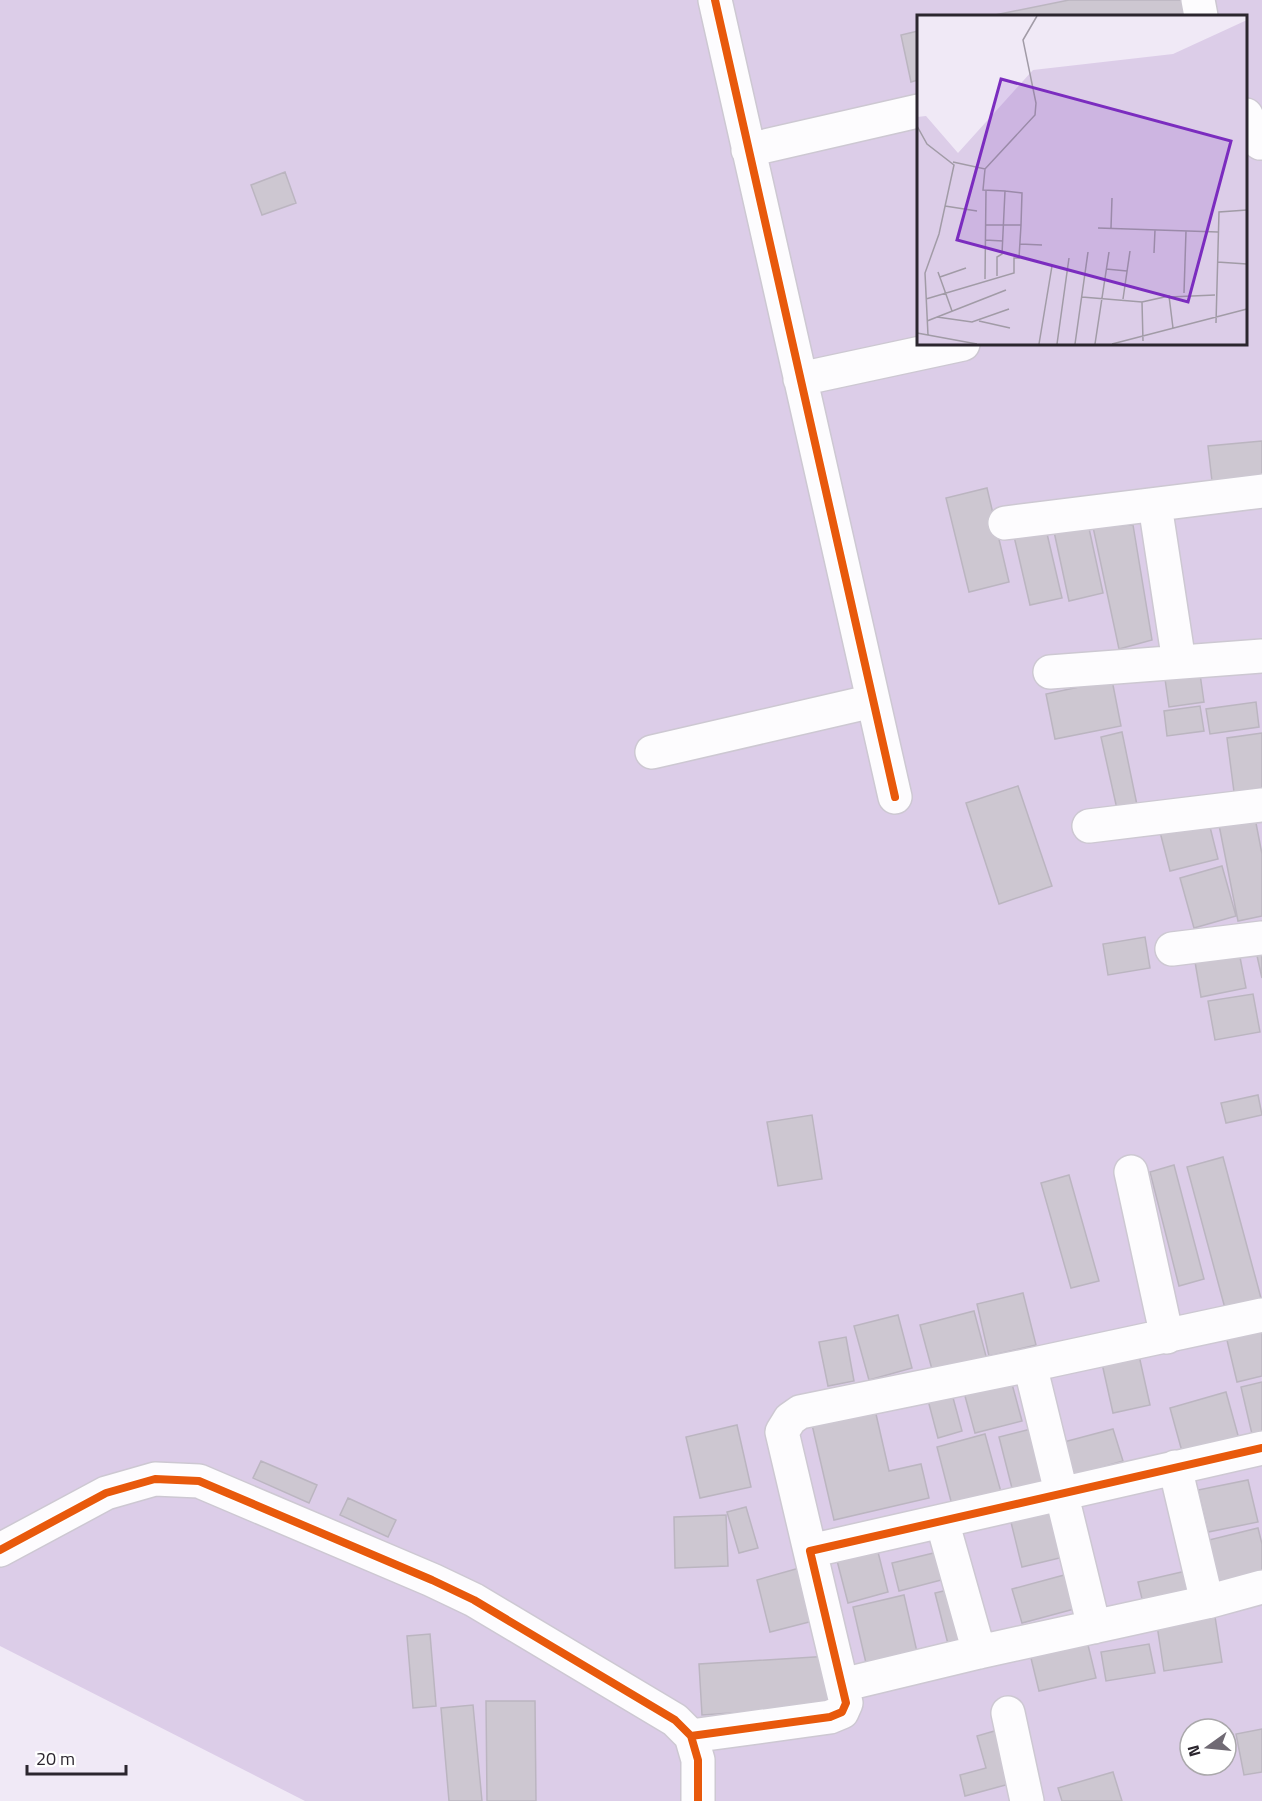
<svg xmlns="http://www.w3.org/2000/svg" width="1262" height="1801" font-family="'Titillium Web',sans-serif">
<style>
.green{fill:#dccde8;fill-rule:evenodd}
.building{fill:#cdc7d1;stroke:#bbb5c0;stroke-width:1.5}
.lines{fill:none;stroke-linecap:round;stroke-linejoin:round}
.street-casing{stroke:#cdc8d2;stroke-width:36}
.secondary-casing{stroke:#cdc8d2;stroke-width:36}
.street{stroke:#fdfcfe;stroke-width:33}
.secondary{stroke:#fdfcfe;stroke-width:33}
.cycleway-casing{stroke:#fff;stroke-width:11}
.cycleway{stroke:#e8590c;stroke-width:8}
.inset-road{fill:none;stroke:#a19ba6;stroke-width:1.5}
.view{fill:#7b2cbf;fill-opacity:0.15;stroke:#7b2cbf;stroke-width:3}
.inset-edge{fill:none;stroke:#2b262e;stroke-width:3}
</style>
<rect width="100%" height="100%" fill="#f0e9f6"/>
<!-- green -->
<path class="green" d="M0 0H1262V1801H305L0 1646ZM918 16H1246V344H918ZM1190 1729H1226V1765H1190Z"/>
<!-- building -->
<path class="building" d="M1069 0H1187L1191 16H990Z
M918 31V80L911 82 901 35Z
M285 172 296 203 262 215 251 185Z
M1262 441V485L1213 490 1208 446Z
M987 488 1009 582 969 592 946 498Z
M1087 519 1103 593 1069 601 1053 527Z
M1045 525 1062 598 1030 605 1013 532Z
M1133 525 1152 640 1119 649 1093 527Z
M1200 674 1204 702 1169 707 1165 679Z
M1112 680 1121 726 1055 739 1046 694Z
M1256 702 1259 727 1210 734 1206 709Z
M1200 706 1204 731 1167 736 1164 711Z
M1122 732 1137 805 1117 809 1101 737Z
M1262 733V788L1234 792 1227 738Z
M1018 786 1052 886 999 904 966 803Z
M1207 815 1218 859 1170 871 1159 828Z
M1255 818 1262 854V916L1238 921 1219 825Z
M1222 866 1236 916 1194 928 1180 878Z
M1145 937 1150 968 1108 975 1103 944Z
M1262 946V978L1255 947Z
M1238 947 1246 988 1201 997 1194 956Z
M1253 994 1260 1032 1215 1040 1208 1001Z
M1258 1095 1262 1115 1226 1123 1221 1103Z
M812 1115 822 1179 778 1186 767 1122Z
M1223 1157 1262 1302 1226 1312 1187 1167Z
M1174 1165 1204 1279 1179 1286 1150 1172Z
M1069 1175 1099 1281 1071 1288 1041 1183Z
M1023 1293 1036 1345 989 1356 977 1304Z
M974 1311 987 1360 933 1373 920 1325Z
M898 1315 912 1368 869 1380 854 1326Z
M1262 1327V1376L1237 1382 1226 1336Z
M846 1337 854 1381 828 1386 819 1342Z
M1138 1351 1150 1405 1113 1413 1101 1359Z
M1009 1373 1022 1421 975 1433 962 1385Z
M1262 1382V1432L1252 1434 1241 1387Z
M949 1383 962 1431 938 1438 925 1389Z
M1226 1392 1239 1439 1183 1455 1170 1408Z
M873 1401 889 1471 921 1464 929 1498 834 1520 810 1416Z
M737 1425 751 1487 700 1498 686 1437Z
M1043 1426 1057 1485 1014 1496 999 1437Z
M1113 1429 1123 1461 1069 1477 1060 1443Z
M985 1434 1001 1492 952 1505 937 1447Z
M261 1461 317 1485 309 1503 253 1478Z
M1248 1480 1258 1522 1208 1532 1198 1490Z
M348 1498 396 1520 388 1537 340 1515Z
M1059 1502 1072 1555 1022 1567 1009 1514Z
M746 1507 758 1548 739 1553 727 1512Z
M726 1515 728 1566 675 1568 674 1517Z
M1258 1528 1262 1544V1583L1217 1594 1205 1541Z
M875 1540 888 1592 848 1603 834 1549Z
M942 1551 949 1578 899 1591 892 1563Z
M803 1567 817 1620 770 1632 757 1580Z
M1195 1569 1200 1590 1143 1603 1138 1582Z
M1068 1574 1078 1608 1022 1623 1012 1589Z
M952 1589 965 1639 948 1644 935 1593Z
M904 1595 917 1652 866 1663 853 1607Z
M1214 1610 1222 1662 1164 1671 1156 1619Z
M430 1634 436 1706 413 1708 407 1636Z
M1087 1641 1096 1678 1039 1691 1030 1654Z
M1149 1644 1155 1673 1106 1681 1101 1652Z
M830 1656 833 1706 702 1715 699 1664Z
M486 1701H535L536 1801H487Z
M473 1705 482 1801H449L441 1708Z
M1262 1729V1772L1244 1775 1236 1734Z
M998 1730 1013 1783 965 1796 960 1775 986 1768 977 1736Z
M1113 1772 1122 1801H1062L1058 1788Z"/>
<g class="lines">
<!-- street casing -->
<g class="street-casing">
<path id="street" d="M715 0 895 797
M1198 0 1201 16
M1246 115 1260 143
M748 150 918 111
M800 379 963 344
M1155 505 1179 662
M1005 523 1262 491
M1050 672 1262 656
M652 752 873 701
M1089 826 1262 805
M1172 949 1262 938
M1131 1172 1167 1337
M1030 1365 1262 1315
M1175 1467 1207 1602
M942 1521 979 1652
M810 1551 782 1432 790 1419 800 1412 1030 1365 1094 1627
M842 1685 979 1652 1207 1602 1262 1587
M1008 1713 1027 1801
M691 1736 830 1717 842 1712 846 1703 810 1551 1262 1448"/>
</g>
<!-- secondary casing -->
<g class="secondary-casing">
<path id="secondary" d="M0 1550 106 1493 155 1479 199 1481 432 1580 474 1600 675 1720 691 1736 698 1760V1801"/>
</g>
<!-- street -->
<use href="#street" class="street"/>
<!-- secondary -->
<use href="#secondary" class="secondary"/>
<!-- cycleway casing -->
<g class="cycleway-casing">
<path id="cycleway" d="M715 0 895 797
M0 1550 106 1493 155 1479 199 1481 432 1580 474 1600 675 1720 691 1736 698 1760V1801
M691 1736 830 1717 842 1712 846 1703 810 1551 1262 1448"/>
</g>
<!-- cycleway -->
<use href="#cycleway" class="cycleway"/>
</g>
<!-- overview -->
<g transform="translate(917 15)">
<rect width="330" height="330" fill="#f0e9f6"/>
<path d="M330 5V329H0V102L9 101 41 138 116 55 256 39Z" fill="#dccde8"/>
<path class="inset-road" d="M0 111 10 129 37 150 22 219 8 258 11 320M36 147 68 154 118 100 119 88 106 25 120 1M68 154 66 175 88 176 85 239 80 242V261M28 191 60 196M68 210H104L105 178 88 176M181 213 301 217M194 213 195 183M68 225 86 226M103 229 125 230M237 238 238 215M300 247 330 249M189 254 210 256M21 257 35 296M23 262 49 253M68 264 69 175M267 278 269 216M165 282 225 287 252 281 256 313M252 282 298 280M9 284 97 258V243H102L104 210M206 284 213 236M225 287 226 326M20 302 55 307 92 294M10 306 89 275M62 306 93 313M299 308 302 197 330 195M0 318 60 329M122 329 135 251M140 329 152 243M158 329 171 237M178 329 192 237M195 329 330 294"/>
<path class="view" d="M84 64 314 126 271 287 40 225Z"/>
<rect width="330" height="330" class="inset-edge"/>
</g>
<!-- north arrow -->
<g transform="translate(1208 1747) rotate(255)"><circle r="28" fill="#ffffff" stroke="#aaa8ab" stroke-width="1.5"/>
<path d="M0-4.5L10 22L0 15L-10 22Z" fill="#706a74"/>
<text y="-9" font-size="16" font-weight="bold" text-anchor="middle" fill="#2b262e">N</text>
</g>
<!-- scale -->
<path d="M27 1765v9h99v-9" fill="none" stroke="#2b262e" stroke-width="3"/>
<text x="36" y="1765" font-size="18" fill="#2b262e" stroke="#ffffff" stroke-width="4.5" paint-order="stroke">20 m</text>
</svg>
